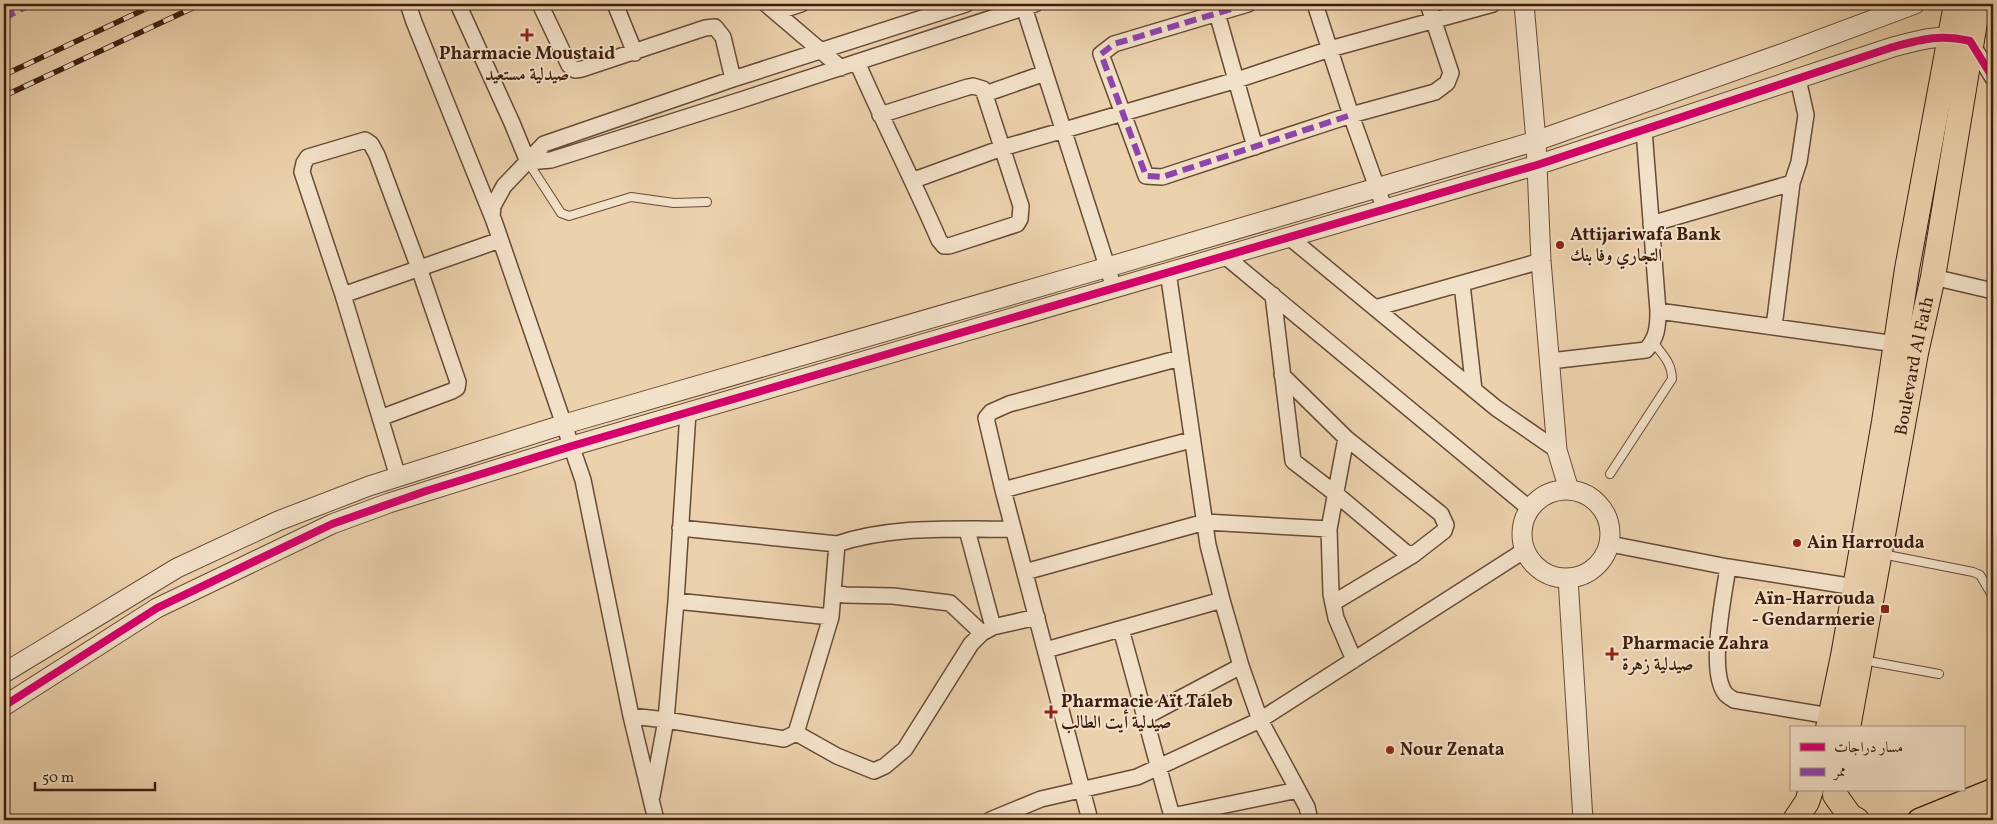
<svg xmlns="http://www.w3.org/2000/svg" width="1997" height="824" font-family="Vollkorn,Amiri,serif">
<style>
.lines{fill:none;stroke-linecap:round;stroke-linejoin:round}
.service-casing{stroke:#684b36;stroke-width:10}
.minor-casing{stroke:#684b36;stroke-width:18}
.tertiary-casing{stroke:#684b36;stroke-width:21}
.primary-casing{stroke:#3d1e0f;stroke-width:25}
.trunk-casing{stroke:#3d1e0f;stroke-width:26}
.path{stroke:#3d1e0f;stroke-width:3;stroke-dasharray:4 2.5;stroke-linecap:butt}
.service{stroke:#f2e1c9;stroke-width:8}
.minor{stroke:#f2e1c9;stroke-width:15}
.tertiary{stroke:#f2e1c9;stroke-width:19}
.primary{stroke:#ebd1ac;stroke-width:22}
.trunk{stroke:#ebd1ac;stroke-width:24}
.rail-casing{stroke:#3d1e0f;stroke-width:5.5}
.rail{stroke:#f2e1c9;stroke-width:4;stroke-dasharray:11;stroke-linecap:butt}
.quiet{stroke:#8e44ad;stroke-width:6;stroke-dasharray:12 6;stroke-linecap:butt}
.cycleway-casing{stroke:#f2e1c9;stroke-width:11}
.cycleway{stroke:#d6006c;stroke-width:8}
.poi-dot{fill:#8f2418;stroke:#f2e1c9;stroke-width:2}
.labels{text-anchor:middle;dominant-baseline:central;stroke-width:4;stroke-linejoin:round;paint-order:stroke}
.poi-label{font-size:18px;font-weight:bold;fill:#3d1e0f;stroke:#f2e1c9;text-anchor:start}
.street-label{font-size:18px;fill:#3d1e0f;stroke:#f2e1c9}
</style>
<rect width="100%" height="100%" fill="#ebd1ac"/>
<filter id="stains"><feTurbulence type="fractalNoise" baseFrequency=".004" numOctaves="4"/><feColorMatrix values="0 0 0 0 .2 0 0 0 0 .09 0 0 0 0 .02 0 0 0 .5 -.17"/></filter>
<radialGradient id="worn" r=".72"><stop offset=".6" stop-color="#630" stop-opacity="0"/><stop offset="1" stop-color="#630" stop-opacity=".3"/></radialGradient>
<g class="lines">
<!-- service casing -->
<g class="service-casing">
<path id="service" d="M528 162 561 213 569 216 631 197 674 203 707 202
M1610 474 1672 379C1672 363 1662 354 1653 342
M1882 554 1973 572 1980 575 1993 597
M1862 660 1939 674"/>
</g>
<!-- minor casing -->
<g class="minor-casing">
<path id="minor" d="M408 4 414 22 494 221 583 480 631 716 656 820
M458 4 512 123 528 162
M540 4 569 65 575 70 582 69 705 28 715 27 723 37 733 79
M615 4 635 53
M766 4 841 68
M1023 4 1114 288
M1248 4 1114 44 1101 54 1146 176 1162 177 1351 115 1435 92 1447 83 1451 73 1428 4
M1315 4 1351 115 1385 210
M776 12 801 4
M1217 13 1255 147
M1970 41 1993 78
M857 62C883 122 913 180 939 240L944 246H949L1017 224 1020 219 1021 206 983 89 973 86 968 87 880 115
M985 94 1045 73
M528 162 551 160 741 100 1035 4
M914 180 1002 148 1237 80 1330 49 1493 4
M492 216 493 206 504 186 544 144 733 79 966 4
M1651 224 1792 183 1799 162 1806 115 1798 79
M1289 237 1496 408 1557 450
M1225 256 1530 509
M1168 272 1208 545 1222 600 1241 666 1260 720 1307 807 1310 820
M1933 277 1993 291
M1462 284 1474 390
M343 295 500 240
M1273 295 1293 461 1336 494 1405 552 1413 555
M1375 308 1541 261
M1658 311 1896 344
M1774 327 1792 183
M1550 361 1646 350C1657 338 1658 327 1658 311L1644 130
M1282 375 1346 438 1441 514 1446 525 1444 531 1413 555 1333 603
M380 418 452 391 457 388 458 382 419 268 377 155 371 144 365 140 308 157 304 163 302 172 343 295 398 477
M1346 438 1329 529 1331 594 1336 618 1354 660
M1003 490 1191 440
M680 528 837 544
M967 530 993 627
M1610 544 1728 567 1855 587
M1728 567C1724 595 1708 670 1725 693 1727 696 1731 698 1734 700L1830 716
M1025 572 1205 522 1329 529
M833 593 845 595 893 596 950 603 982 633
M676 601 831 617
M1121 629 1173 820
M1046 650 1222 600
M631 716 666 720 784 739 796 733 831 617 837 544C893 525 955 530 1013 529
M1145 717 1241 666
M796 733 837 756 874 771 885 766 905 749 971 644 982 633 993 627 1037 617
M652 796 666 720 676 601 688 412
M1172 816 1298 790
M990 820 1041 799 1137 777 1260 720 1525 550
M1090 820 1003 490 986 418 991 412 1009 404 1180 358"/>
</g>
<!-- tertiary casing -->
<g class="tertiary-casing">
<path id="tertiary" d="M1524 4 1536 141 1541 261 1557 450 1569 490
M1522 534a44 44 0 1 1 88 0a44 44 0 1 1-88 0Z
M1568 578 1583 820
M4 673 177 568 278 521 369 486 565 424 1108 267 1536 141 1781 54 1915 4
M4 706 157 608 332 524 389 503 572 446 1537 165 1893 47C1916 41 1939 34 1962 39"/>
</g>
<!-- primary casing -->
<g class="primary-casing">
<path id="primary" d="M1919 820 1993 790
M1971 820 1993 810"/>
</g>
<!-- trunk casing -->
<g class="trunk-casing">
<g id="trunk">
<path d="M1828 728 1843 656 1884 422 1907 269 1956 4"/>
<path id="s1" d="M1848 728 1916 353 1933 277 1978 4"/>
<path d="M1835 795 1850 816 1857 820"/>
<path d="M1795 820 1807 802 1811 790"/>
</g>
</g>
<!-- path -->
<path class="path" d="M364 4 370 7 384 4"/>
<!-- service -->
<use href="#service" class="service"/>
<!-- minor -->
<use href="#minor" class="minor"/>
<!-- tertiary -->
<use href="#tertiary" class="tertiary"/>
<!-- primary -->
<use href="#primary" class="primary"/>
<!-- trunk -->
<use href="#trunk" class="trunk"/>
<!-- rail casing -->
<g class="rail-casing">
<path id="rail" d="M4 75 156 4
M4 96 201 4"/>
</g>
<!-- rail -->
<use href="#rail" class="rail"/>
<!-- quiet -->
<path class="quiet" d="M1248 4 1114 44 1101 54 1146 176 1162 177 1351 115
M4 18 31 4"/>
<!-- cycleway casing -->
<g class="cycleway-casing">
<path id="cycleway" d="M4 706 157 608 332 524 426 491 572 446 1537 165 1893 47C1923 39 1940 34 1970 41L1993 78"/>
</g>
<!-- cycleway -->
<use href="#cycleway" class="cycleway"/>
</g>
<!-- markers -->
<g class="poi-dot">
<path d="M524.5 27.5h5v5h5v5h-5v5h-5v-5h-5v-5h5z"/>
<circle cx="1560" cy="245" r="5"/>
<circle cx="1797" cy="543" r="5"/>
<rect x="1880" y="604" width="10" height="10" rx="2.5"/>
<path d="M1609.5 646.5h5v5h5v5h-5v5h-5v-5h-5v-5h5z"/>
<path d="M1048.5 704.5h5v5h5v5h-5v5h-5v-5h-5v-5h5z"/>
<circle cx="1390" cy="750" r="5"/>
</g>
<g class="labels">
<!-- poi labels -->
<g class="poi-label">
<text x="527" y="54" text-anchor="middle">Pharmacie Moustaid<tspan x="527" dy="21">صيدلية مستعيد</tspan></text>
<text x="1570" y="235">Attijariwafa Bank<tspan x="1570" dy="21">التجاري وفا بنك</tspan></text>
<text x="1807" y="543">Ain Harrouda</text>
<text x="1875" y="599" text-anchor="end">Aïn-Harrouda<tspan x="1875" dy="21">- Gendarmerie</tspan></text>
<text x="1622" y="644">Pharmacie Zahra<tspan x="1622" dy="21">صيدلية زهرة</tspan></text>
<text x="1061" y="702">Pharmacie Aït Taleb<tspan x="1061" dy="21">صيدلية أيت الطالب</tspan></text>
<text x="1400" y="750">Nour Zenata</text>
</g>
<!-- street labels -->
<g class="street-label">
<text stroke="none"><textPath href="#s1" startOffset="368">Boulevard Al Fath</textPath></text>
</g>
</g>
<!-- margin -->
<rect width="1997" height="824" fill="none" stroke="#ebd1ac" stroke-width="20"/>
<rect x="5" y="5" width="1987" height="814" fill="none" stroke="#3d1e0f" stroke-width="2.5"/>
<rect x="10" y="10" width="1977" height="804" fill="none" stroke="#3d1e0f"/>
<!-- legend -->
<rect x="1790" y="726" width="175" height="65" fill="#f2e1c9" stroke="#aa937f"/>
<rect x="1800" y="743" width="25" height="8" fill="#d6006c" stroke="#aa937f"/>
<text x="1834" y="752" font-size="15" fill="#3d1e0f">مسار دراجات</text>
<rect x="1800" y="768" width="25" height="8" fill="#8e44ad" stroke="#aa937f"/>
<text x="1834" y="776" font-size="15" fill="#3d1e0f">ممر</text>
<!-- scale -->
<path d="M35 782v8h120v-8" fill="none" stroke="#3d1e0f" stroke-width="2.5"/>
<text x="42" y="782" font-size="15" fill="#3d1e0f" stroke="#f2e1c9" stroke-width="4" paint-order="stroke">50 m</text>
<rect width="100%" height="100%" filter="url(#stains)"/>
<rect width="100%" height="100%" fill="url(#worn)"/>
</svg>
